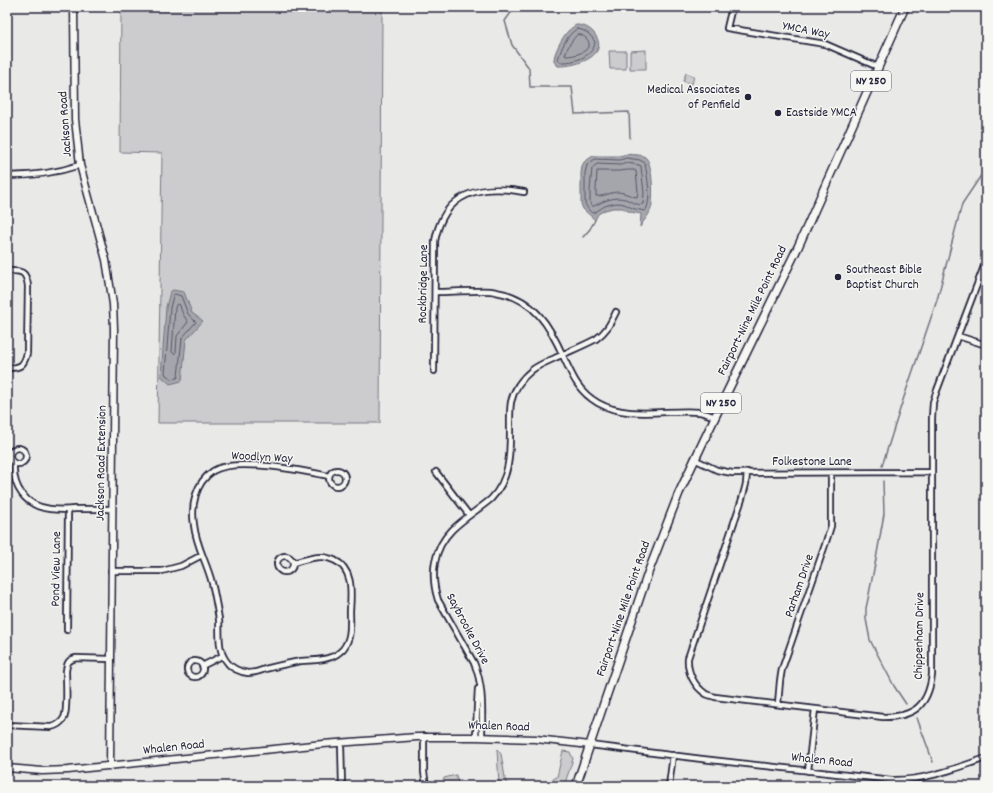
<svg xmlns="http://www.w3.org/2000/svg" width="993" height="793" font-family="Dekko,sans-serif">
<style>
.green{fill:#ccccce;stroke:#777784}
.water{fill:#a5a5ac;stroke:#71717f}
.lines{fill:none;stroke-linecap:round;stroke-linejoin:round}
.shore{stroke:#565668;stroke-width:1}
.stream{stroke:#71717f;stroke-width:1.5}
.street-casing{stroke:#22223b;stroke-width:8}
.secondary-casing{stroke:#22223b;stroke-width:9}
.primary-casing{stroke:#22223b;stroke-width:10}
.street{stroke:#f6f6f2;stroke-width:4.5}
.secondary{stroke:#f6f6f2;stroke-width:6}
.primary{stroke:#f6f6f2;stroke-width:7}
.poi-dot{fill:#22223b;stroke:#f6f6f2;stroke-width:1.5}
.labels{text-anchor:middle;dominant-baseline:central;stroke-width:3;stroke-linejoin:round;paint-order:stroke}
.shield{fill:#f6f6f2;stroke:#626272;stroke-width:1}
.shield-label{font-size:12px;font-weight:bold;fill:#22223b}
.street-label{font-size:13px;fill:#22223b;stroke:#f6f6f2}
.poi-label{font-size:13px;fill:#22223b;stroke:#f6f6f2;text-anchor:start}
</style>
<rect width="100%" height="100%" fill="#e9e9e7"/>
<filter id="ink" filterUnits="userSpaceOnUse"><feTurbulence type="fractalNoise" baseFrequency=".025" numOctaves="2"/><feDisplacementMap in="SourceGraphic" scale="8" xChannelSelector="R" yChannelSelector="G"/><feConvolveMatrix kernelMatrix="1 2 1 2 8 2 1 2 1" color-interpolation-filters="sRGB"/></filter>
<g filter="url(#ink)">
<!-- green -->
<path class="green" d="M121 7H382L380 423H158L162 153 120 152Z
M646 50V69H630V51Z
M609 51H626V69H610Z
M686 73 694 76 692 84 683 81Z
M497 749 501 754 506 783 517 786H499Z
M563 751 570 752 573 759 564 786H533L543 784 557 777Z
M456 775 459 786H441L444 778Z"/>
<!-- water -->
<path class="water" d="M576 25C583 25 588 27 593 32 613 55 576 67 558 66 556 64 555 64 554 61 553 54 563 36 568 31 570 29 573 27 576 25Z
M627 154C632 155 640 154 645 157 653 162 654 200 651 209 649 216 643 221 640 227L641 214C635 213 628 212 623 208H613L605 210 598 214 595 220 583 209 581 204V173L582 166 584 162 593 156H619Z
M173 290 184 292 192 313 203 321 186 340 182 381 170 384 161 376 166 307 170 292Z"/>
<g class="lines">
<!-- shore -->
<path class="shore" d="M577 29C586 30 591 35 595 42 594 57 572 63 560 62L558 59C562 48 566 35 577 29Z
M578 34C584 35 590 40 589 46 585 53 574 56 566 56L565 55C567 48 572 39 578 34Z
M627 158 640 160 645 163C647 177 652 197 646 210L644 211C641 210 639 210 635 209 631 208 627 205 624 204 618 202 610 204 605 206 603 207 594 213 593 213 590 213 586 206 585 203V173L587 165 595 159 619 160Z
M627 163 639 165 641 166 644 193 643 204C636 206 632 201 625 199 614 196 604 201 594 206H592L590 203V190L592 168 597 164 620 165Z
M628 170H634L636 171 638 192 637 197C631 197 625 192 618 192 611 192 603 197 596 196V189L597 171H620Z
M175 294 181 296 188 314 196 322 182 338 178 377 177 378 172 379 166 375 165 373 170 308 173 296Z
M178 304 180 305C181 312 184 316 188 322L177 336 176 352 174 354 172 352 175 308 176 305Z"/>
<!-- stream -->
<path class="stream" d="M515 7 505 21 512 45 529 68 530 87H572L575 114 629 112 630 138
M583 237 590 229 595 220
M882 466 902 403 937 300 962 204 986 168
M883 481 884 514 876 559 868 599 866 608V619L870 640 894 686 906 704
M917 718 933 762"/>
<!-- street casing -->
<g class="street-casing">
<path id="street" d="M732 7 727 28 825 44 878 67
M7 176C32 176 56 173 80 165
M7 271C21 271 26 270 28 286L27 353C24 366 20 368 7 368
M435 292C448 292 460 291 472 291 480 291 488 290 496 292 534 298 550 326 564 358 573 378 579 392 598 403 628 420 668 409 700 412 705 413 710 415 715 417
M958 336 986 345
M434 371 435 241C444 192 480 184 524 192
M10 456a8 8 0 1 1 16 0a8 8 0 1 1-16 0Z
M694 459 717 470 732 473 931 472
M14 463C12 487 25 506 50 509 58 510 67 510 75 509 87 509 100 509 112 509
M329 478a8 8 0 1 1 16 0a8 8 0 1 1-16 0Z
M436 472 469 515
M747 472 746 484 742 499 688 658C687 672 694 686 706 694 708 695 712 696 715 697L883 717C914 717 928 706 932 675V418L933 402 936 393 986 261
M277 564a8 8 0 1 1 16 0a8 8 0 1 1-16 0Z
M293 563C301 561 314 556 323 557 326 557 331 559 334 560 354 569 351 593 350 611 350 624 352 638 343 649 339 653 336 656 331 657 321 661 311 660 301 661 289 663 277 666 265 669 260 671 254 673 248 673 240 672 231 668 227 662 217 650 220 634 219 619 217 607 215 595 212 583 207 563 196 545 194 525 191 506 195 483 213 471 235 457 303 471 329 476
M111 571H162L181 566 202 555
M67 630 68 510
M187 669a8 8 0 1 1 16 0a8 8 0 1 1-16 0Z
M202 666 222 656
M778 704 780 681 782 669 825 545 831 526V473
M7 725 51 727C56 726 61 723 64 718 68 710 66 682 66 671 67 663 68 660 76 658L110 659
M424 736V772L426 786
M476 737 477 706 478 689
M482 737C482 712 484 686 474 663L438 600C430 575 433 549 452 530 464 518 478 510 491 499 512 477 510 449 510 421 510 415 510 408 511 402 514 389 522 378 532 370 540 364 549 361 557 357 570 351 583 346 596 339 607 331 610 324 616 312
M341 743 342 786
M590 745 702 759 892 780C923 781 957 768 986 758
M808 771 815 709
M669 786 673 755"/>
</g>
<!-- secondary casing -->
<g class="secondary-casing">
<path id="secondary" d="M74 7 75 119 80 165 106 260 113 304 114 329 110 766
M7 768 42 771 68 770 323 744 417 737H476L536 739 590 745"/>
</g>
<!-- primary casing -->
<g class="primary-casing">
<path id="primary" d="M576 786 648 573 679 493 715 417 798 247 905 7"/>
</g>
<!-- street -->
<use href="#street" class="street"/>
<!-- secondary -->
<use href="#secondary" class="secondary"/>
<!-- primary -->
<use href="#primary" class="primary"/>
</g>
</g>
<!-- markers -->
<g class="poi-dot">
<circle cx="748" cy="97" r="4"/>
<circle cx="778" cy="113" r="4"/>
<circle cx="838" cy="277" r="4"/>
</g>
<g class="labels">
<!-- shield labels -->
<g class="shield">
<rect x="851" y="71" width="40" height="20" rx="3"/>
<rect x="701" y="393" width="40" height="20" rx="3"/>
</g>
<g class="shield-label">
<text x="871" y="81">NY 250</text>
<text x="721" y="403">NY 250</text>
</g>
<!-- street labels -->
<g class="street-label">
<text transform="translate(806 31) rotate(11)">YMCA Way</text>
<text transform="translate(66 124) rotate(-94)">Jackson Road</text>
<text transform="translate(424 284) rotate(-89)">Rockbridge Lane</text>
<text transform="translate(753 311) rotate(-64)">Fairport-Nine Mile Point Road</text>
<text transform="translate(262 458) rotate(3)">Woodlyn Way</text>
<text x="812" y="462">Folkestone Lane</text>
<text transform="translate(102 463) rotate(-89)">Jackson Road Extension</text>
<text transform="translate(57 569) rotate(-89)">Pond View Lane</text>
<text transform="translate(800 586) rotate(-71)">Parham Drive</text>
<text transform="translate(624 609) rotate(-71)">Fairport-Nine Mile Point Road</text>
<text transform="translate(467 629) rotate(62)">Saybrooke Drive</text>
<text transform="translate(920 636) rotate(-89)">Chippenham Drive</text>
<text transform="translate(499 727) rotate(2)">Whalen Road</text>
<text transform="translate(174 748) rotate(-6)">Whalen Road</text>
<text transform="translate(822 761) rotate(6)">Whalen Road</text>
</g>
<!-- poi labels -->
<g class="poi-label">
<text x="740" y="90" text-anchor="end">Medical Associates<tspan x="740" dy="15">of Penfield</tspan></text>
<text x="786" y="113">Eastside YMCA</text>
<text x="846" y="270">Southeast Bible<tspan x="846" dy="15">Baptist Church</tspan></text>
</g>
</g>
<!-- margin -->
<rect width="993" height="793" fill="none" stroke="#f6f6f2" stroke-width="24"/>
<rect x="12" y="12" width="969" height="769" fill="none" stroke="#22223b" stroke-width="1.5" filter="url(#ink)"/>
</svg>
